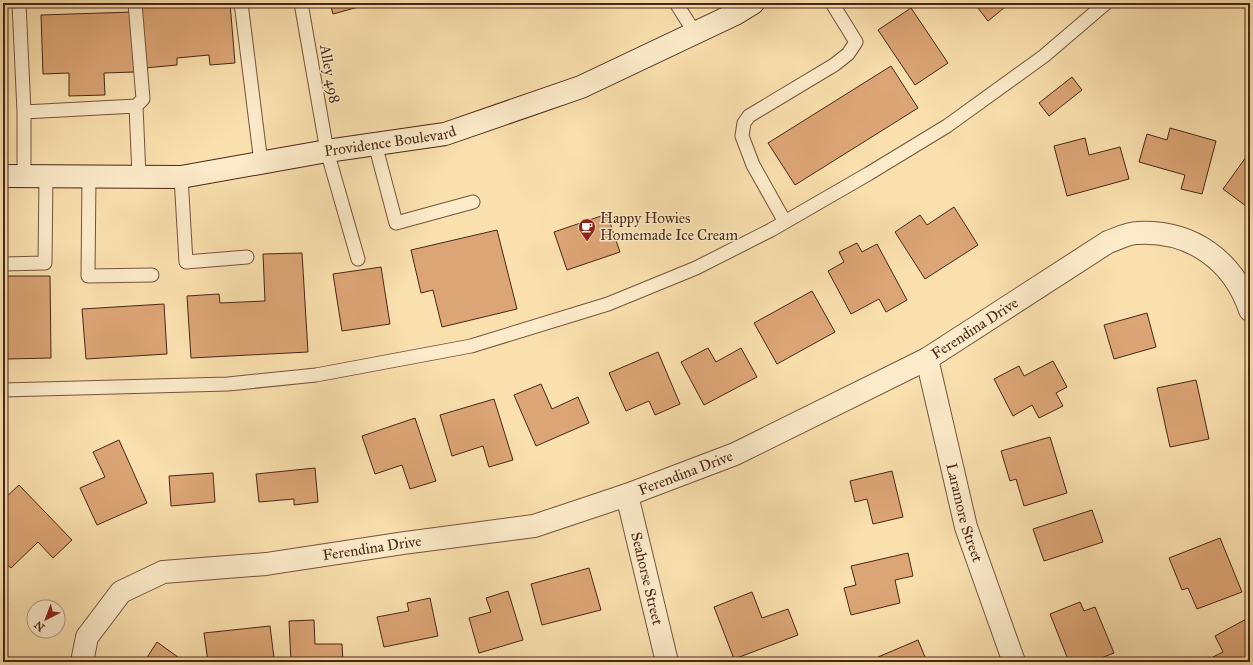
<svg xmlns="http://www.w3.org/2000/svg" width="1253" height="665" font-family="'IM FELL Great Primer',serif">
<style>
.building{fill:#dca575;stroke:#492616}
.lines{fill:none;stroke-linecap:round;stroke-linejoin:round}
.service-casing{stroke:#75543c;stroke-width:15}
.minor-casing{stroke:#75543c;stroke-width:24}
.secondary-casing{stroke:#492616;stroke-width:24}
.service{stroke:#fcebca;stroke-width:13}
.minor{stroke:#fcebca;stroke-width:22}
.secondary{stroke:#fcebca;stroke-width:22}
.labels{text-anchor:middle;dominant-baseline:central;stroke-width:3;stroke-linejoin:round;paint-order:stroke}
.street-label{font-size:15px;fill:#492616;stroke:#fcebca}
.poi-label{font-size:15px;fill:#492616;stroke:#fcebca;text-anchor:start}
</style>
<rect width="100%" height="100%" fill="#fae0ae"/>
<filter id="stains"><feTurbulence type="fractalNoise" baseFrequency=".005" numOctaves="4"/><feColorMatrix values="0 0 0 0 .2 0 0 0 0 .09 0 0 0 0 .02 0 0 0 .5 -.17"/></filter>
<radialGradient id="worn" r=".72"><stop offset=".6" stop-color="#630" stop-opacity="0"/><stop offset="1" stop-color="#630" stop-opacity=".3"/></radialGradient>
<!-- building -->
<path class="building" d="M139 3H230L235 63 210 65 209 55 177 58V65L145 68Z
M330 3H373L333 14Z
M974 3H1010L988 21Z
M911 8 948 63 915 85 878 30Z
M133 12 135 72 104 73 105 95 69 96V73L43 74 41 15Z
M891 66 918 108 795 185 768 143Z
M1072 77 1082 90 1049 116 1039 103Z
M1170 128 1216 141 1202 194 1181 189 1185 175 1139 162 1147 134 1167 140Z
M1085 138 1089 155 1120 147 1129 179 1067 196 1054 146Z
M1249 153 1250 154V209L1223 189Z
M954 207 978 245 925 279 895 232 920 215 927 225Z
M607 214 620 252 567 270 554 232Z
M497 230 517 309 442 327 433 290 421 293 411 250Z
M857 243 862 252 877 244 907 300 886 312 879 299 851 314 828 271 844 262 839 252Z
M302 253 308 352 191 358 187 296 219 294 220 303 265 301 263 254Z
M381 267 390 324 342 331 333 274Z
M5 276H50L51 358 7 359Z
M812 291 835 332 777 364 754 323Z
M164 304 167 354 86 359 82 309Z
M1147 313 1156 347 1114 359 1104 325Z
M708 348 716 362 741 348 757 377 704 405 681 362Z
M658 352 680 404 655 415 649 401 626 411 609 373Z
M1053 361 1067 387 1056 393 1063 406 1039 418 1032 405 1013 416 994 379 1019 366 1024 376Z
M1196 380 1209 439 1170 447 1157 388Z
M541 384 552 409 578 397 589 423 536 446 514 395Z
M494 399 513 460 489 467 483 446 452 456 440 415Z
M415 418 436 481 410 489 402 465 375 474 362 436Z
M1050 437 1067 493 1024 506 1016 479 1010 481 1001 451Z
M119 440 147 503 97 525 80 488 105 477 93 452Z
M315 468 318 502 294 505V499L259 502 256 474Z
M892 471 903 517 873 524 867 499 855 502 850 481Z
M213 473 215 502 171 506 169 476Z
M19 485 72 540 53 558 38 542 11 568 3 561V500Z
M1092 510 1103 542 1044 561 1033 529Z
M1220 538 1242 592 1197 609 1188 588 1182 590 1169 558Z
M908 553 913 576 895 580 900 603 851 615 844 588 856 585 851 566Z
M589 568 601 610 542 625 531 584Z
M508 591 523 640 479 653 469 618 491 612 486 598Z
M752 592 762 618 788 609 798 635 734 659 714 607Z
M430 598 438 636 384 647 377 617 409 611 407 603Z
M3 601 8 604 3 614Z
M1080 602 1084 611 1095 607 1114 653 1091 662H1069L1050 614Z
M1250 617V662H1215L1213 657 1223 652 1215 636Z
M314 620 315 644H342L343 662H291L289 621Z
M270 626 274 658 254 660V662H208L204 633Z
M918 640 927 662H880L878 657Z
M157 642 182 660 181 662H144Z"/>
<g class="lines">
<!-- service casing -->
<g class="service-casing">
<path id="service" d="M19 3 24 112V176
M135 3 143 99 136 106
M241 3 261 163
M301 3 327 151 358 259
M676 3 695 33
M24 112 136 106 139 176
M375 144 396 223 473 202
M89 176 88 276 152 275
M181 177 186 262 247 257
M785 222 753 165 742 136 744 123 749 116 834 65 848 54 856 42 832 3
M3 264 45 263 46 176
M3 390 228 384 316 375 471 346 608 304 696 268 771 230 868 174 947 126 1044 56 1106 3"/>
</g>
<!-- minor casing -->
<g class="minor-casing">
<g id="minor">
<path id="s1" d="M927 359 966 527 1014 662"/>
<path id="s2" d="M627 495 667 662"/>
<path id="s3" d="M82 662 87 637 121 592 163 572 266 564 404 543 534 526 627 495 735 454 927 359 1108 242C1117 239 1128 233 1137 233 1191 230 1233 260 1250 310"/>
</g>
</g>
<!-- secondary casing -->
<g class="secondary-casing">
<g id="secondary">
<path id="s4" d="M3 176 181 177 327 151 445 134 581 87 735 14 753 3"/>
</g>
</g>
<!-- service -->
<use href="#service" class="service"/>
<!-- minor -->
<use href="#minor" class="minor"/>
<!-- secondary -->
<use href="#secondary" class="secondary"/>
</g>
<!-- icons -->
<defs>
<g id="cafe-pin" transform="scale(0.9)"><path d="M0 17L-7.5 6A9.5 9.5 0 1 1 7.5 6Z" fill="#8f2418" stroke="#fcebca"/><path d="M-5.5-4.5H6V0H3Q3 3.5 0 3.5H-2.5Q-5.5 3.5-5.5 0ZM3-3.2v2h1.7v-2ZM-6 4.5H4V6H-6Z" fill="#fff"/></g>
</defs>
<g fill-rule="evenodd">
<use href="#cafe-pin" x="587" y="227"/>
</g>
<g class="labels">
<!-- street labels -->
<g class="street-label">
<text transform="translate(330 74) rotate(80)">Alley 498</text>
<text stroke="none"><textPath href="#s4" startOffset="390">Providence Boulevard</textPath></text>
<text stroke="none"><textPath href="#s3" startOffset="987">Ferendina Drive</textPath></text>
<text stroke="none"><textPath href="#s3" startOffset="663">Ferendina Drive</textPath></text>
<text stroke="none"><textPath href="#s1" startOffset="158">Laramore Street</textPath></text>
<text stroke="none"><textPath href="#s3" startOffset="339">Ferendina Drive</textPath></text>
<text stroke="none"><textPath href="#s2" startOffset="86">Seahorse Street</textPath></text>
</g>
<!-- poi labels -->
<g class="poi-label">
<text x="600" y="218">Happy Howies<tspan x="600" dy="17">Homemade Ice Cream</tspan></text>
</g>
</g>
<!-- margin -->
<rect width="1253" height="665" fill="none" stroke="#fae0ae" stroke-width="16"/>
<rect x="4" y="4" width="1245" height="657" fill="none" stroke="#492616" stroke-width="2"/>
<rect x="8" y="8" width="1237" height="649" fill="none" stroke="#492616"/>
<!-- north arrow -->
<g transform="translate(46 619) rotate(222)"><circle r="19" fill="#fcebca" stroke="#b49c82"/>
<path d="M0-3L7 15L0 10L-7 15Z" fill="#8f2418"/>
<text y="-6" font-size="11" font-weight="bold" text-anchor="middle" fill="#492616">N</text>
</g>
<rect width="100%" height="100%" filter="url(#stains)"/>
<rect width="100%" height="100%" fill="url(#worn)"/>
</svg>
